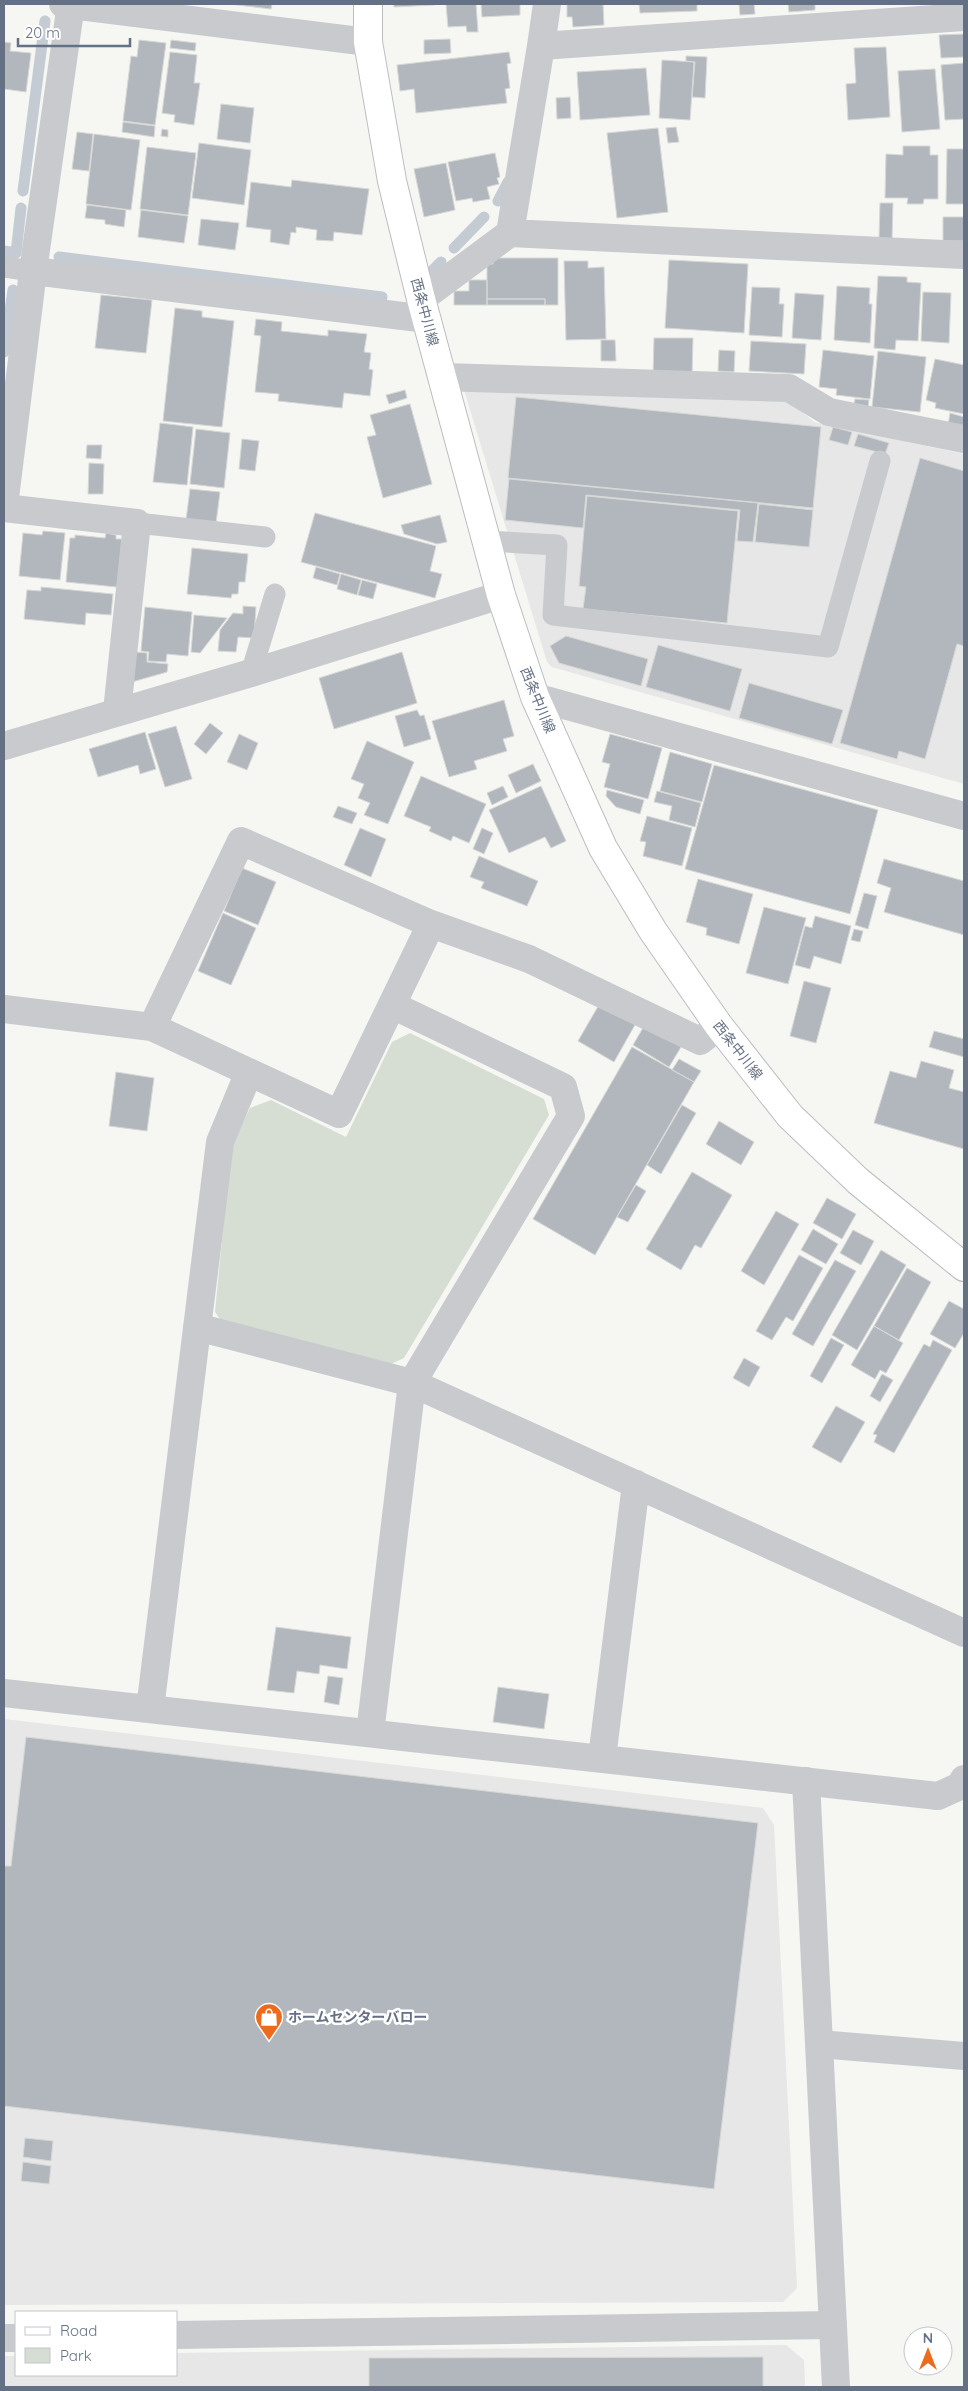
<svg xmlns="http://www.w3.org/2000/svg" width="968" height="2391" font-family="Quicksand,'Noto Sans JP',sans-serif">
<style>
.built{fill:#e6e7e6}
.green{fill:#d6ded3}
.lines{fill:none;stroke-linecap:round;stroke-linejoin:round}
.stream{stroke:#c4cbd2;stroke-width:11}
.building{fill:#b1b7bd;stroke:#d7d8d5}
.secondary-casing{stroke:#babdc2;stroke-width:30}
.service{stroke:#c8cace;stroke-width:21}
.minor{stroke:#c8cace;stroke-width:28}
.tertiary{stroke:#c8cace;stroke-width:28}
.secondary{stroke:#fff;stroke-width:28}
.labels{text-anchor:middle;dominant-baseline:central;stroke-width:5;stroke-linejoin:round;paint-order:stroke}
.street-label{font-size:14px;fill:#647185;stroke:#fff}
.poi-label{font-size:14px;font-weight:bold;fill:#647185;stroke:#fff;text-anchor:start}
</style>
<rect width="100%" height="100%" fill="#f6f6f3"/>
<!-- built -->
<path class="built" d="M464 390 785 397 814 422 964 454V784L552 667 547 662Z
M4 1719 763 1808 774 1825 797 2288 783 2302 4 2305Z
M786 2345 804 2360 805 2387H4V2356H16V2375H176V2353Z"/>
<!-- green -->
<path class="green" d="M410 1033 544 1099 549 1115 404 1358 389 1365 224 1325 215 1312 231 1147 250 1108 271 1100 346 1137 392 1042Z"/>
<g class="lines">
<!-- stream -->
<path class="stream" d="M23 191 45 21
M498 201 508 182
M454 248 484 217
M4 251 16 253 21 208
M59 257 382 297
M432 271 441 262
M4 352 13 290"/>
</g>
<!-- building -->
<path class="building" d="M229 4H272L271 9Z
M394 4H435V5L394 7Z
M446 4H476L478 32H467L466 26 448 27Z
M481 4H520V15L482 17Z
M567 4H603L604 25 573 27 572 17H567Z
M639 4H697V11L640 13Z
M739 4H754L755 14 740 15Z
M788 4H815V10L789 12Z
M964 34V57L941 58 939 35Z
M450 39 451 53 424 54V40Z
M139 40 166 43 155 125 123 121 131 56 137 57Z
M171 40 196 43 195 51 170 48Z
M4 42 11 43 10 51 31 53 26 92 4 89Z
M886 47 890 117 848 120 846 84 856 83 854 48Z
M170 52 197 55 194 83H200L194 125 174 122 175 115 162 113Z
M509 52 511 63 507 64 510 88 505 89 507 103 416 113 414 89 400 91 397 65Z
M686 56 707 57 705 98 692 97 695 62 686 61Z
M662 60 694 62 690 120 659 118Z
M964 63V119L945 120 941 65Z
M646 68 650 115 580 120 577 72Z
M935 69 940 129 902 132 898 71Z
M570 97 571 118 557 119 556 98Z
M221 104 254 108 250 143 217 139Z
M123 122 155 126 154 137 122 132Z
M676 127 679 142 668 143 666 128Z
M658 128 668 212 617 218 607 133Z
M162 129 168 130V137L161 136Z
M77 132 93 134 89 171 72 169Z
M94 134 140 140 131 210 86 204Z
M199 143 251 150 244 205 192 198Z
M903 146H930V155H938V199H924L923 204H907L908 198H885L886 154 903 155Z
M147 147 196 153 188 215 140 209Z
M947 149H964V204H946Z
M495 153 500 177 497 178 499 184 487 187 490 199 473 202 472 198 456 201 448 162Z
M446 163 455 210 424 217 414 169Z
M292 180 369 189 362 235 334 232 333 241 316 240 317 230 296 227V233L291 232 289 245 270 242 271 230 246 227 251 182 291 187Z
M880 203H893L892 239H879Z
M87 205 126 210 124 227 105 224V220L85 218Z
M141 210 188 216 184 243 138 237Z
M943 217H964V241H943Z
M201 219 239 223 235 250 198 245Z
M493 258H558V305H545V299H487V264H493Z
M669 260 748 264 744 333 665 328Z
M564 261H588V268L604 267 606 339 566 340Z
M878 276 907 277V282L921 283 918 341 896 340 895 350 874 348Z
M469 280H487V305H454V291H469Z
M837 286 870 288 869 304H872L870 343 834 340Z
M752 287 780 288 779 304H784L782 337 749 335Z
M923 292 951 293 949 343 921 341Z
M795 293 824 295 821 340 792 338Z
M101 295 152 300 146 353 95 348Z
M487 299H545V305H487Z
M175 308 202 311V317L234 321 222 427 163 421Z
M256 319 282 322 281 331 328 336V330L367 334 364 352 371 353 369 369 373 370 370 396 344 393 342 408 278 401 279 394 255 392 261 336 254 335Z
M654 338H693L692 377 653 376Z
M601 340H615L616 361H601Z
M751 341 806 344 804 374 749 371Z
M719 350 735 351 734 372 718 371Z
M823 350 874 356 870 399 836 395 837 389 819 387Z
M878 351 926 357 920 412 872 407Z
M935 359 964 365V414L935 408 936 403 926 400Z
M405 390 407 398 389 404 386 395Z
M516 397 821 427 813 508 508 478Z
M855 399 869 400 868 407 854 405Z
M410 404 432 484 383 498 367 437 376 435 370 415Z
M950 413 964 417 963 429 948 425Z
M160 423 193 427 187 485 153 482Z
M833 427 852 432 848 445 829 440Z
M196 429 230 433 224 488 190 484Z
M858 434 889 443 885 454 854 446Z
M242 439 259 441 255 471 239 469Z
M87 445H102L101 459 86 458Z
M920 458 964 471V646L957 644 925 759 899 751 897 759 840 743Z
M89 463 104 464 103 494H88Z
M509 479 758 503 753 542 737 541 740 510 586 495 583 528 505 520Z
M190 489 220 492 216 523 186 520Z
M587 496 738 511 727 623 583 609 586 587 579 586Z
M759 504 813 510 809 547 755 542Z
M315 513 436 546 430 571 442 574 435 598 301 562Z
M440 515 447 542 437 544 404 534 401 525Z
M43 531 65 533 60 580 19 576 23 533 42 535Z
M106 533 116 535V539H122L117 587 66 582 70 538H75V535L105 538Z
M192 548 248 554 245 582H239L238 594H232L231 598 187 594Z
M316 567 340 574 337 585 313 578Z
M341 574 361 580 357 595 337 589Z
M362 580 377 584 373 599 358 595Z
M41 587 113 594 111 615 86 613 85 625 24 619 27 590 41 591Z
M243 606 256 607 254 638 238 637 236 652 218 651 220 630 233 613 243 614Z
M145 607 192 612 188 656 167 654 166 662 148 661 149 652 141 651Z
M194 615 227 618 200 653 191 652Z
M566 636 648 659 641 686 559 663 550 646Z
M658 645 742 669 730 711 646 687Z
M136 652 147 653V662L168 664 167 672 132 682Z
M402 652 417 703 334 729 319 678Z
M749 683 843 710 832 744 739 718Z
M504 700 514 736 503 739 507 751 474 761 477 769 449 777 432 721Z
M417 710 420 716 424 715 431 739 404 747 395 716Z
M210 723 223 733 206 754 194 744Z
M176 726 192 779 165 787 148 734Z
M145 732 156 769 140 774 138 765 98 777 89 749Z
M239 734 258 743 247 770 227 762Z
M610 734 662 748 648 799 604 787 610 764 602 762Z
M367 741 414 762 388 824 364 815 370 803 358 798 364 784 351 779Z
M670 752 712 764 702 802 660 791Z
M533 764 541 781 516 793 508 775Z
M714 765 878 810 850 914 685 869Z
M421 776 486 804 469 843 453 836 451 841 429 831 431 827 404 816Z
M503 786 508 797 492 805 487 793Z
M541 786 566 841 551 848 545 837 509 853 489 810Z
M607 790 644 800 640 814 616 807 606 796Z
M657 791 701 803 695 827 669 820 672 806 654 802Z
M338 806 357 813 352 824 333 817Z
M647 816 692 828 682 866 643 856 646 842 640 841Z
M360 828 386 839 371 877 344 865Z
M482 828 493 833 484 854 473 849Z
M479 856 538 881 527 906 481 888 484 882 470 877Z
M884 859 964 881V935L884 912 891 888 877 883Z
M242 868 276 882 258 925 224 911Z
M698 879 753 894 739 944 706 935 707 928 686 922Z
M864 893 877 896 868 929 855 925Z
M764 907 806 918 788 984 746 973Z
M223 913 256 928 231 985 198 971Z
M815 916 851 926 841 964 814 956 810 969 795 965 805 926 812 928Z
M854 929 863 931 860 942 851 940Z
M804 981 831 988 816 1043 790 1036Z
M600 1003 636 1023 614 1062 578 1041Z
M647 1021 684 1042 669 1067 633 1045Z
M934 1031 964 1039V1057L929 1047Z
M632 1047 694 1082 595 1255 533 1219Z
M679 1059 701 1071 694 1082 672 1070Z
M921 1061 954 1070 949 1088 964 1092V1149L874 1123 890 1071 916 1078Z
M116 1072 154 1078 147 1131 109 1126Z
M682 1105 696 1113 661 1174 647 1165Z
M719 1121 754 1142 741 1165 706 1144Z
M692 1172 732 1195 701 1248 695 1245 681 1270 646 1249Z
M636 1185 646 1191 628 1222 617 1217Z
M827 1198 856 1214 842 1239 813 1223Z
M776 1211 799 1224 764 1285 741 1271Z
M813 1229 838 1244 826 1264 801 1250Z
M853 1230 874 1241 861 1265 840 1253Z
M881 1250 906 1265 857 1350 832 1335Z
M799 1255 823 1268 793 1321 786 1317 772 1340 756 1331Z
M835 1260 856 1271 813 1346 792 1334Z
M907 1268 931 1282 899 1340 874 1326Z
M949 1301 964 1309V1333L955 1348 930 1334Z
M874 1326 903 1343 886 1373 880 1370 875 1379 851 1365Z
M831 1338 844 1345 822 1383 810 1376Z
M933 1340 952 1350 894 1453 874 1442 877 1435 873 1434 924 1344 930 1347Z
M744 1358 760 1367 749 1387 733 1378Z
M882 1374 893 1380 880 1402 870 1396Z
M836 1406 865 1422 841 1463 812 1447Z
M276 1627 351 1637 347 1669 320 1665 319 1674 297 1671 294 1693 267 1690Z
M328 1676 343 1678 339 1705 324 1702Z
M498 1687 549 1694 544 1729 493 1722Z
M26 1737 758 1823 714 2189 4 2106V1866H11Z
M25 2138 53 2141 51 2161 23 2157Z
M23 2162 51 2166 49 2184 21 2181Z
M763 2357V2387H369V2358Z"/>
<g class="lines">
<!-- secondary casing -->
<g class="secondary-casing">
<path id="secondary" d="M368 4V42L392 181 421 299 501 595 535 697 603 848 653 931 719 1026 790 1116 858 1181 964 1267"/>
</g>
<!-- service -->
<path class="service" d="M4 267 33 271
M137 523 265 537
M487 541 557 545 553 615 828 647 880 461
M251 673 275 594"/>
<!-- minor -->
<path class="minor" d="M63 4 368 42
M541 46 547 4
M510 233 541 46 964 17
M33 271 427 319
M421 299 510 233 964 255
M443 377 789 388 829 412 964 439
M4 506 33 271 71 4
M4 508 137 523 117 711
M535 697 964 816
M4 1009 152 1027 339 1114 431 924
M152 1027 241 841 431 924 529 959 700 1041 719 1026
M197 1327 412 1383 964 1633
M4 1693 938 1796 960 1786 964 1779
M150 1709 220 1142 249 1072
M370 1733 412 1383 571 1116 563 1087 392 1005
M602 1758 636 1484
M819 2044 964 2056
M176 2335 833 2325
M4 2338H16"/>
<!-- tertiary -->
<path class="tertiary" d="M4 746 251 673 501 595
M806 1781 836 2387"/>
<!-- secondary -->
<use href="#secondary" class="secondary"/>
</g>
<!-- icons -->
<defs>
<g id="shop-pin" transform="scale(1.4375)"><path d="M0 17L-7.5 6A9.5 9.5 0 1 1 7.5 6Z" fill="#ec6b1d" stroke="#fff"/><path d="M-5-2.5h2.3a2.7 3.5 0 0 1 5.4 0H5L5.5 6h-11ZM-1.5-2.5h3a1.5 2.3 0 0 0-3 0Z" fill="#fff"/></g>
</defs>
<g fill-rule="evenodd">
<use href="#shop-pin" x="269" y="2017"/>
</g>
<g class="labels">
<!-- street labels -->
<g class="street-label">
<text transform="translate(425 312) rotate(75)">西条中川線</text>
<text transform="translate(538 700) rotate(68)">西条中川線</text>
<text transform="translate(738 1050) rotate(52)">西条中川線</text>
</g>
<!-- poi labels -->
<g class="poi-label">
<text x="288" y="2017">ホームセンターバロー</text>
</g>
</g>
<!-- border -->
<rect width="968" height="2391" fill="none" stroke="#647185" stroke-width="10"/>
<!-- legend -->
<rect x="15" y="2311" width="162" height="65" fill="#ffffff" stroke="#c1c6ce"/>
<rect x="25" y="2327" width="25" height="8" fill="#ffffff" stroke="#c1c6ce"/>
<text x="60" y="2336" font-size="15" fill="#647185">Road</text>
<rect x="25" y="2348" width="25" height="15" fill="#d6ded3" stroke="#c1c6ce"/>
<text x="60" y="2361" font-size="15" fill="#647185">Park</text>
<!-- north arrow -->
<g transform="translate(928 2351)"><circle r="24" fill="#ffffff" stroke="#c1c6ce"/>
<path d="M0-4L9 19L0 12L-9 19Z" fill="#ec6b1d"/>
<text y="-8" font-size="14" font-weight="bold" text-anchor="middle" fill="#647185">N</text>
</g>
<!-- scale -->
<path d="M18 38v8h112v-8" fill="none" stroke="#647185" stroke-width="2.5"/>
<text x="25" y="38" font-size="15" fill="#647185" stroke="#ffffff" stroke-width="4" paint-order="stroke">20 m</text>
</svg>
